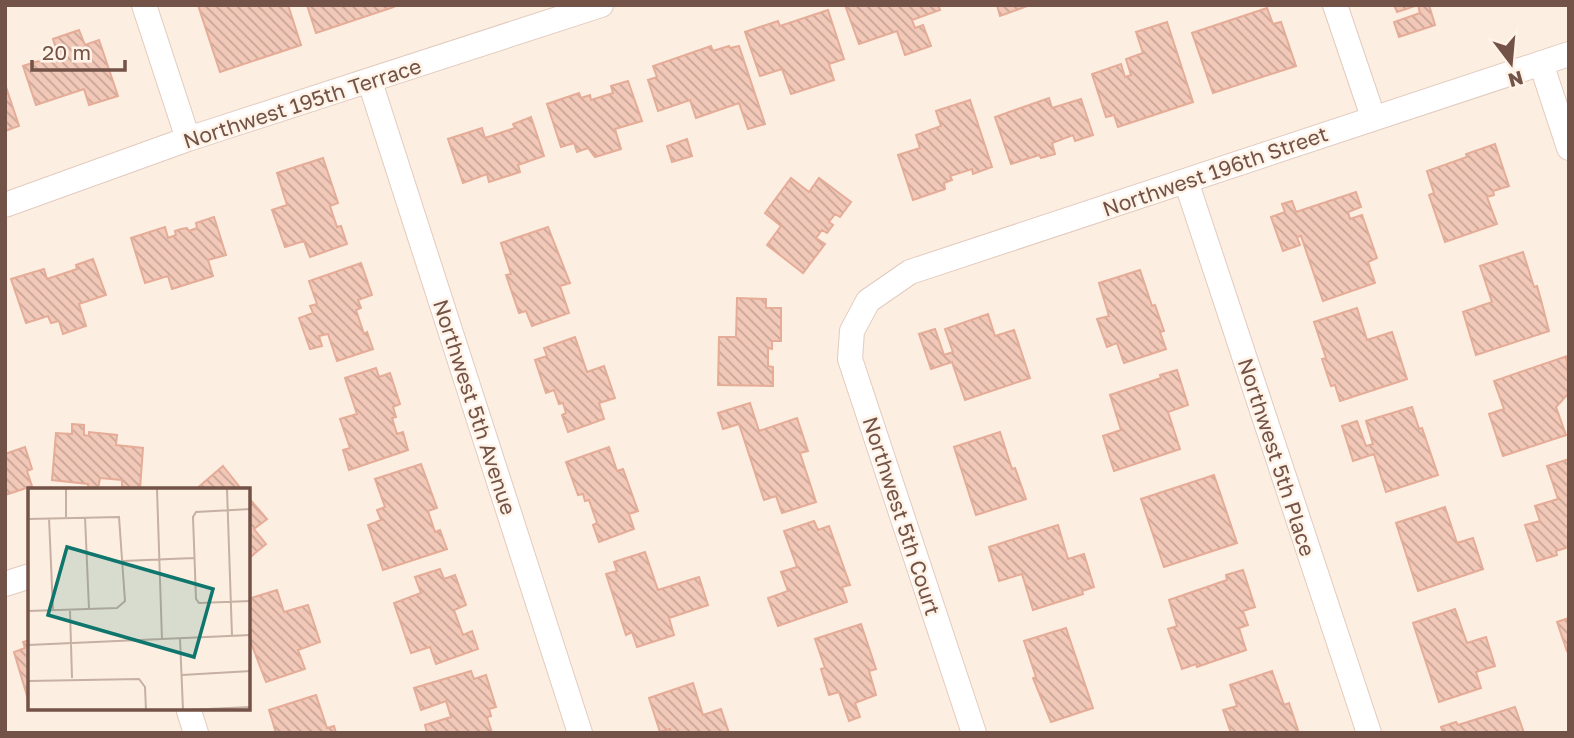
<svg xmlns="http://www.w3.org/2000/svg" width="1574" height="738" font-family="'Golos Text',sans-serif">
<style>
.building{fill:url(#building-back-hatch);stroke:#e5ac98;stroke-width:2}
.lines{fill:none;stroke-linecap:round;stroke-linejoin:round}
.minor-casing{stroke:#e2cbbf;stroke-width:26}
.minor{stroke:#fff;stroke-width:24}
.labels{text-anchor:middle;dominant-baseline:central;stroke-width:5;stroke-linejoin:round;paint-order:stroke}
.street-label{font-size:21px;fill:#735247;stroke:#fff3e7}
.inset-road{fill:none;stroke:#c5b0a3;stroke-width:2}
.view{fill:#0f766e;fill-opacity:0.15;stroke:#0f766e;stroke-width:3.5}
.inset-edge{fill:none;stroke:#735247;stroke-width:3.5}
</style>
<defs>
<pattern id="building-back-hatch" width="6" height="6" patternUnits="userSpaceOnUse" patternTransform="scale(1.75)"><rect width="6" height="6" fill="#f2c8b8"/><path d="M-1 5l2 2M0 0l6 6M5-1l2 2" fill="none" stroke="#c8a597"/></pattern>
</defs>
<rect width="100%" height="100%" fill="#fceee0"/>
<!-- building -->
<path class="building" d="M198 5H288L301 45 220 72Z
M307 5H393L394 7 316 33Z
M845 5H938L940 10 912 20 915 28 923 25 931 46 905 55 897 31 859 44Z
M997 5H1030L1000 16Z
M1394 5H1429L1435 25 1399 37 1394 22 1420 13 1418 5 1397 12Z
M1267 8 1273 24 1281 22 1296 66 1213 93 1192 33Z
M828 10 844 59 829 64 834 80 791 94 782 69 760 76 745 32 778 21 780 26Z
M1167 22 1193 102 1118 127 1114 115 1106 117 1092 74 1121 64 1125 77 1131 75 1126 59 1143 53 1136 32Z
M79 30 85 45 99 40 118 96 89 105 84 89 36 105 23 66 58 55 53 39Z
M711 46 713 51 729 46 730 48 739 46 765 124 748 129 739 103 696 118 690 100 658 111 648 80 657 77 653 66Z
M628 81 642 121 615 129 621 149 595 157 588 148 577 152 574 143 561 147 547 104 579 93 581 98 590 95 591 100 613 93 611 86Z
M5 84 19 126 5 131Z
M1049 98 1052 108 1081 99 1093 135 1075 141 1073 135 1052 143 1055 154 1041 158 1039 155 1011 164 995 117Z
M970 100 992 167 973 174 972 169 950 176 952 180 944 183 945 189 913 200 898 155 920 148 916 135 941 126 936 111Z
M531 117 544 156 518 165 520 172 489 182 487 174 463 183 448 139 482 128 485 138 515 128 513 124Z
M687 139 692 156 672 162 667 146Z
M1495 144 1509 186 1493 191 1494 195 1487 197 1497 224 1445 242 1429 195 1434 193 1427 171 1467 157 1466 154Z
M323 158 338 203 330 206 337 227 341 226 347 244 310 257 304 241 285 247 272 210 287 205 277 173Z
M791 178 809 192 819 178 851 202 840 217 835 214 829 222 833 225 827 233 822 230 816 238 825 244 803 273 767 245 781 226 765 213Z
M1356 192 1361 207 1348 212 1350 219 1362 215 1377 258 1368 262 1375 283 1323 301 1301 236 1297 237 1300 245 1283 251 1271 217 1285 212 1282 204 1292 201 1296 212Z
M214 217 226 255 208 260 213 276 172 289 168 276 145 283 131 238 165 227 168 238 176 235 175 231 181 229 187 228 189 231 197 228 196 223Z
M548 227 570 283 560 286 569 313 532 326 526 311 519 313 506 275 511 274 501 243Z
M1523 252 1534 287 1537 286 1541 300 1549 331 1476 355 1463 312 1492 302 1480 266Z
M93 259 106 295 79 304 86 326 63 334 59 321 51 323 48 316 26 323 11 279 44 269 47 279 77 269 76 265Z
M361 263 372 295 358 300 361 308 356 310 364 334 367 332 373 349 337 361 328 334 319 336 322 346 310 349 299 318 313 313 310 306 317 304 309 281Z
M1140 270 1152 306 1155 305 1164 331 1160 332 1166 349 1124 363 1117 343 1107 347 1097 319 1109 316 1099 283Z
M737 298 766 299V308H781V341H772V349L768 348V366L773 367V386L718 385 719 337H736Z
M1357 308 1367 340 1392 332 1407 379 1340 401 1335 385 1331 386 1322 359 1326 358 1314 322Z
M988 314 995 336 1014 330 1030 378 965 400 952 362 931 369 919 334 935 329 944 355 953 352 945 329Z
M575 337 587 372 604 366 615 398 599 403 604 419 568 432 562 415 566 413 563 403 559 404 554 390 546 393 535 360 547 356 544 348Z
M1567 356 1569 393 1556 407 1566 435 1503 456 1489 414 1504 409 1494 381Z
M376 368 379 377 390 373 400 404 393 407 396 417 392 418 397 434 403 432 408 450 349 470 343 450 350 448 340 419 357 414 345 378Z
M1177 370 1188 405 1168 412 1180 449 1114 471 1103 436 1121 430 1110 395 1161 378 1160 375Z
M750 403 759 431 797 418 808 451 800 453 816 502 782 513 776 496 764 500 739 424 723 429 718 413Z
M1412 407 1419 429 1422 428 1438 475 1386 492 1374 454 1353 461 1342 426 1357 421 1366 446 1373 444 1366 421Z
M72 424 84 425V435L89 436V432L117 435 116 445 143 448 140 489 122 487V480L100 478 98 489 88 488V484L52 480 56 433 72 434Z
M1000 432 1012 469 1015 468 1026 499 976 515 954 447Z
M25 447 32 469 27 471 32 486 5 495V454Z
M609 447 617 471 623 469 638 511 629 514 634 529 599 542 593 525 597 523 589 500 585 501 583 494 578 495 566 462Z
M1569 459V547L1556 551 1557 555 1537 561 1525 525 1540 521 1535 506 1558 499 1547 466Z
M421 464 437 508 428 511 435 532 440 530 447 549 383 570 368 525 381 520 377 510 385 507 375 479Z
M223 466 242 490H195Z
M1214 475 1237 543 1164 567 1141 499Z
M248 497 267 519 254 529 266 544 248 559Z
M1445 507 1457 543 1473 538 1483 569 1418 591 1396 523Z
M814 521 818 530 829 526 850 585 842 587 847 602 778 626 768 598 788 591 781 572 797 567 784 531Z
M1058 525 1068 559 1084 554 1094 587 1082 591 1083 594 1033 610 1022 574 999 581 989 547Z
M645 552 658 590 699 577 708 605 669 618 674 635 637 647 632 632 626 635 606 574 617 571 614 562Z
M440 569 444 579 455 575 466 605 454 610 463 635 472 631 478 649 436 664 430 647 411 653 394 603 421 593 415 577Z
M1243 570 1255 607 1243 611 1248 625 1239 628 1246 650 1197 667 1196 664 1182 669 1168 629 1177 626 1169 600 1227 580 1226 575Z
M277 590 284 612 308 605 320 642 298 650 305 669 266 682 248 635V599Z
M1455 609 1467 643 1486 637 1495 666 1476 672 1481 688 1439 702 1413 623Z
M1569 618V650L1567 651 1557 622Z
M861 624 876 669 869 671 876 695 855 703 860 717 849 721 839 692 829 695 821 669 825 668 815 639Z
M1066 628 1093 708 1051 722 1033 678 1036 677 1024 641Z
M30 640V706L14 652 25 648 23 642Z
M471 671 474 679 486 675 496 707 489 709 491 716 487 717 492 733H427L425 725 451 717 446 701 421 710 414 688Z
M1272 671 1284 705 1289 703 1298 730 1293 733H1231L1223 710 1237 706 1230 685Z
M693 683 703 715 721 709 729 733H671L670 729 660 732 649 698Z
M316 695 327 728 334 726 336 733H276L269 710Z
M1515 707 1524 733H1443L1441 727 1456 722 1458 725Z"/>
<g class="lines">
<!-- minor casing -->
<g class="minor-casing">
<path id="minor" d="M144 5 188 139
M1335 5 1373 117
M1541 63 1569 148
M370 82 580 733
M1186 181 1369 733
M5 205 188 139 601 5
M5 584 30 576
M188 708 196 733
M974 733 850 359 852 331 868 301 910 272 1569 54"/>
</g>
<!-- minor -->
<use href="#minor" class="minor"/>
</g>
<g class="labels">
<!-- street labels -->
<g class="street-label">
<text transform="translate(302 103) rotate(-18)">Northwest 195th Terrace</text>
<text transform="translate(1215 171) rotate(-19)">Northwest 196th Street</text>
<text transform="translate(475 407) rotate(72)">Northwest 5th Avenue</text>
<text transform="translate(1277 457) rotate(72)">Northwest 5th Place</text>
<text transform="translate(902 516) rotate(72)">Northwest 5th Court</text>
</g>
</g>
<!-- overview -->
<g transform="translate(28 488)">
<rect width="222" height="222" fill="#fceee0"/>
<path class="inset-road" d="M38 1V29M129 1 134 152M199 1 204 148M223 21 168 24 165 29 168 111 171 115 223 113M57 29 61 121M21 30 25 122M0 31 91 29 97 113 89 120 0 123M95 73 166 70M42 123 44 190M152 151 155 222M0 157 223 147M154 187 223 183M0 193 111 191 117 199 118 222M158 222 223 219"/>
<path class="view" d="M39 59 185 101 166 169 20 127Z"/>
<rect width="222" height="222" class="inset-edge"/>
</g>
<!-- border -->
<rect width="1574" height="738" fill="none" stroke="#735247" stroke-width="14"/>
<!-- north arrow -->
<g transform="translate(1511 63) rotate(164)" stroke="#fff3e7" stroke-width="5" paint-order="stroke">
<path d="M0-5L12 26L0 18L-12 26Z" fill="#735247"/>
<text y="-10" font-size="19" font-weight="bold" text-anchor="middle" fill="#735247">N</text>
</g>
<!-- scale -->
<path d="M32 60v10h93v-10" fill="none" stroke="#735247" stroke-width="3.5"/>
<text x="42" y="60" font-size="21" fill="#735247" stroke="#fff3e7" stroke-width="5" paint-order="stroke">20 m</text>
</svg>
